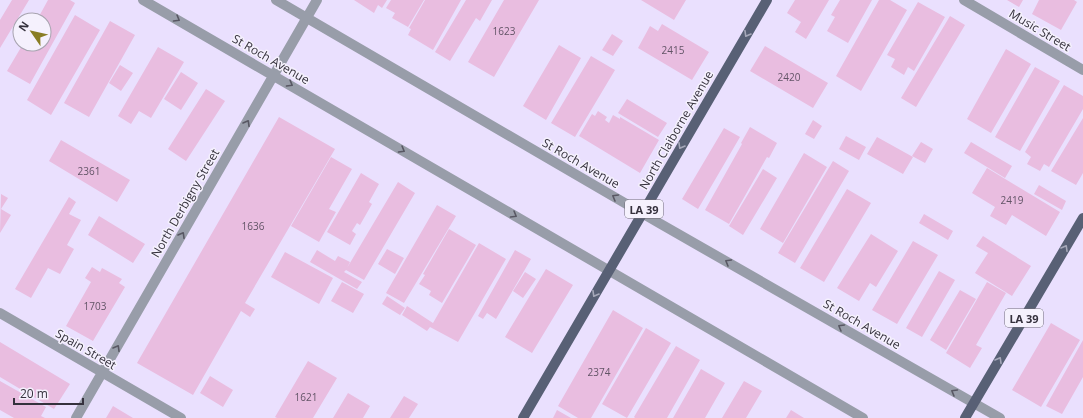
<svg xmlns="http://www.w3.org/2000/svg" width="1083" height="418" font-family="'Open Sans',sans-serif">
<style>
.building{fill:#e9bde0}
.lines{fill:none;stroke-linecap:round;stroke-linejoin:round}
.minor{stroke:#989da9;stroke-width:10}
.major{stroke:#586075;stroke-width:10}
.oneway{stroke:#585763}
.oneway2{stroke:#a6a8b9}
.labels{text-anchor:middle;dominant-baseline:central;stroke-width:3;stroke-linejoin:round;paint-order:stroke}
.number-label{font-size:10px;fill:#625466}
.shield{fill:#f5f1fd;stroke:#6f6b77;stroke-width:1}
.shield-label{font-size:11px;font-weight:bold;fill:#35313d}
.street-label{font-size:12px;fill:#35313d;stroke:#f5f1fd}
</style>
<rect width="100%" height="100%" fill="#eae0fe"/>
<!-- building -->
<path class="building" d="M12 0H29L0 48V20Z
M48 0H70L75 3 30 84 7 71 23 44H44V20H37Z
M354 0H387L382 8 378 5 374 13Z
M391 0H424L408 27 392 18 395 13 386 8Z
M425 0H461L433 50 408 35 411 29 409 28Z
M466 0H492L480 21 476 18 450 61 435 52Z
M504 0H539L494 77 468 62Z
M641 0H686L674 20Z
M795 0H829L806 39 795 32 801 22 787 13Z
M840 0H872L848 43 827 31 835 17 831 15Z
M879 0H890L907 10 861 91 836 76Z
M1007 0H1023L1019 7Z
M1039 0H1074L1077 2 1061 30 1032 14Z
M918 2 945 17 914 71 908 67 904 75 891 67 895 59 887 55Z
M75 15 100 30 51 115 27 100Z
M950 16 965 25 916 107 901 98Z
M110 21 135 35 89 117 64 103Z
M662 24 709 52 692 80 638 48 650 26 658 31Z
M612 34 623 41 613 56 602 50Z
M559 45 581 58 546 120 523 106Z
M765 46 828 83 813 108 750 71Z
M158 47 184 62 151 118 139 111 131 124 118 116Z
M1006 49 1031 64 991 133 967 119Z
M591 56 615 70 575 137 551 123Z
M120 65 133 73 121 91 109 83Z
M1035 67 1060 81 1020 151 995 137Z
M181 72 198 83 181 110 164 99Z
M1064 85 1083 96V109L1049 167 1044 164 1040 171 1027 164 1031 157 1025 152Z
M206 89 225 101 186 161 168 149Z
M627 99 667 123 658 137 618 113Z
M598 111 607 117 605 120 609 123 613 115 620 119V117L659 140 640 173 579 136 592 114 595 116Z
M279 117 335 149 245 303 255 309 250 317 241 311 193 395 137 363Z
M1083 118V173L1076 185 1051 171Z
M813 120 822 126 814 139 805 134Z
M750 127 777 143 769 158 767 157 729 224 705 210 742 144 741 143Z
M724 128 740 137 698 209 682 199Z
M846 136 866 147 859 160 839 149Z
M877 137 913 157 903 174 867 154Z
M61 140 130 180 117 202 49 161Z
M921 142 933 149 925 163 912 156Z
M971 142 1012 166 1005 178 964 153Z
M804 153 827 167 783 243 760 229Z
M331 157 352 169 329 209 336 212 319 242 291 226Z
M833 161 849 171 795 263 778 253Z
M987 168 1060 212 1046 236 1012 215 1006 225 990 216 995 207 972 193Z
M763 169 777 178 743 235 729 226Z
M361 173 379 184 369 202 372 204 360 225 357 223 352 231 356 234 350 245 327 232Z
M398 182 415 193 364 280 346 270 344 272 362 282 357 289 310 262 317 250 335 261 338 256 350 262 347 268Z
M1039 185 1066 201 1062 210 1034 194Z
M847 189 871 203 824 282 800 268Z
M1 194 8 198 1 209 11 215 0 233Z
M69 197 76 202 69 214 81 220 67 245 74 249 60 274 48 268 31 298 15 289Z
M437 205 456 216 404 303 386 293Z
M924 214 953 231 948 240 919 223Z
M99 216 145 244 133 263 88 235Z
M449 229 476 245 442 303 429 295 431 291 419 284 425 275 423 274Z
M871 234 898 251 876 287 870 283 859 301 837 288Z
M983 236 1031 266 1012 296 975 273 988 253 976 246Z
M913 241 938 255 897 324 872 310Z
M479 243 506 259 458 342 430 327 427 331 402 315 407 306 433 323Z
M387 249 404 258 395 274 378 264Z
M515 250 531 259 496 319 487 313 483 319 478 316Z
M285 252 333 278 319 304 271 277Z
M92 267 100 272 102 268 122 279 119 283 125 287 93 341 66 326 91 282 85 278Z
M546 269 573 285 532 353 505 337Z
M939 271 955 280 922 337 906 328Z
M525 272 536 279 523 298 513 291Z
M342 282 364 294 353 313 331 301Z
M987 282 1006 293 976 345 982 348 970 368 946 353Z
M960 290 976 299 946 350 930 340Z
M387 296 405 308 400 315 382 304Z
M613 310 643 328 591 418H578L558 406Z
M1051 323 1080 340 1041 407 1012 390Z
M646 328 671 343 627 418 602 404Z
M1083 340V377L1062 414 1046 406Z
M0 342 70 384 54 409 0 377Z
M676 346 700 360 667 418H635L634 417Z
M308 361 337 378 313 418H277L275 417Z
M701 369 725 383 705 418H673Z
M210 376 233 390 223 407 200 393Z
M0 381 46 407 41 416 45 418H14L0 410Z
M744 381 762 391 746 418H722Z
M348 393 370 406 363 418H333Z
M404 396 418 404 409 418H390Z
M113 406 133 418H106Z
M557 410 571 418H553Z
M791 410 804 418H786Z"/>
<g class="lines">
<!-- minor -->
<path class="minor" d="M143 0 863 418
M276 0 659 223 1000 418
M964 0 1083 70
M0 313 181 418
M76 418 317 0"/>
<!-- major -->
<path class="major" d="M523 418 767 0
M965 418 1083 218"/>
</g>
<!-- one-way arrows -->
<defs><path id="oneway-chevron" d="M-2-3.5L2.5 0L-2 3.5" fill="none" stroke-width="1.6" stroke-linecap="round" stroke-linejoin="round"/></defs>
<g class="oneway">
<use href="#oneway-chevron" transform="translate(177 19) rotate(30)"/>
<use href="#oneway-chevron" transform="translate(290 84) rotate(30)"/>
<use href="#oneway-chevron" transform="translate(247 123) rotate(-60)"/>
<use href="#oneway-chevron" transform="translate(402 150) rotate(30)"/>
<use href="#oneway-chevron" transform="translate(615 197) rotate(-150)"/>
<use href="#oneway-chevron" transform="translate(514 215) rotate(30)"/>
<use href="#oneway-chevron" transform="translate(182 235) rotate(-60)"/>
<use href="#oneway-chevron" transform="translate(728 262) rotate(-150)"/>
<use href="#oneway-chevron" transform="translate(841 327) rotate(-150)"/>
<use href="#oneway-chevron" transform="translate(117 348) rotate(-60)"/>
<use href="#oneway-chevron" transform="translate(954 392) rotate(-150)"/>
</g>
<g class="oneway2">
<use href="#oneway-chevron" transform="translate(747 34) rotate(120)"/>
<use href="#oneway-chevron" transform="translate(681 146) rotate(120)"/>
<use href="#oneway-chevron" transform="translate(1065 248) rotate(-60)"/>
<use href="#oneway-chevron" transform="translate(595 294) rotate(120)"/>
<use href="#oneway-chevron" transform="translate(999 360) rotate(-60)"/>
</g>
<g class="labels">
<!-- number labels -->
<g class="number-label">
<text x="504" y="31">1623</text>
<text x="673" y="50">2415</text>
<text x="789" y="77">2420</text>
<text x="89" y="171">2361</text>
<text x="1012" y="200">2419</text>
<text x="253" y="226">1636</text>
<text x="95" y="306">1703</text>
<text x="599" y="372">2374</text>
<text x="306" y="397">1621</text>
</g>
<!-- shield labels -->
<g class="shield">
<rect x="625" y="200" width="38" height="18" rx="3"/>
<rect x="1005" y="309" width="38" height="18" rx="3"/>
</g>
<g class="shield-label">
<text x="644" y="209">LA 39</text>
<text x="1024" y="318">LA 39</text>
</g>
<!-- street labels -->
<g class="street-label">
<text transform="translate(1040 30) rotate(31)">Music Street</text>
<text transform="translate(271 59) rotate(30)">St Roch Avenue</text>
<text transform="translate(676 130) rotate(-60)">North Claiborne Avenue</text>
<text transform="translate(581 163) rotate(30)">St Roch Avenue</text>
<text transform="translate(185 203) rotate(-60)">North Derbigny Street</text>
<text transform="translate(862 324) rotate(30)">St Roch Avenue</text>
<text transform="translate(86 349) rotate(30)">Spain Street</text>
</g>
</g>
<!-- north arrow -->
<g transform="translate(32 32) rotate(304)"><circle r="19" fill="#f5f1fd" stroke="#a8a4b0"/>
<path d="M0-3L7 15L0 10L-7 15Z" fill="#897d24"/>
<text y="-6" font-size="11" font-weight="bold" text-anchor="middle" fill="#35313d">N</text>
</g>
<!-- scale -->
<path d="M14 398v6h69v-6" fill="none" stroke="#35313d" stroke-width="2"/>
<text x="20" y="398" font-size="12" fill="#35313d" stroke="#f5f1fd" stroke-width="3" paint-order="stroke">20 m</text>
</svg>
